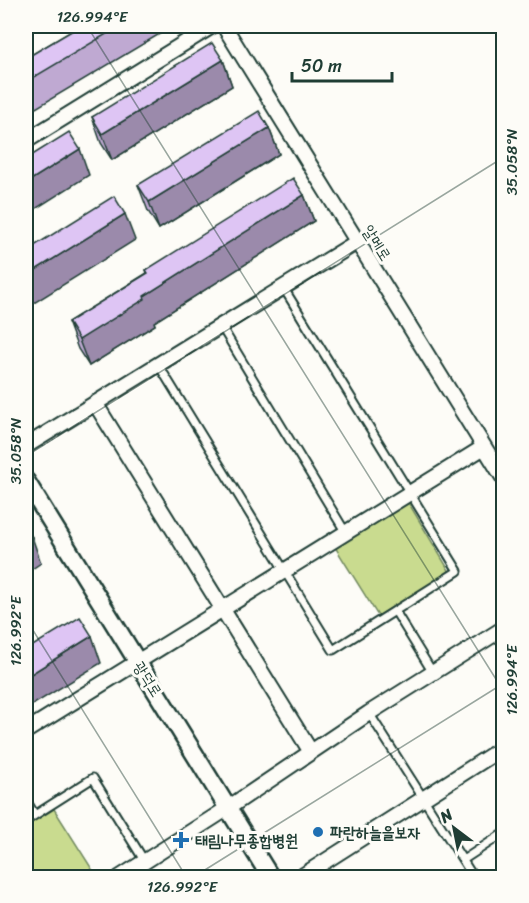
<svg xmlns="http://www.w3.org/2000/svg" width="529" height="903" font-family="Sriracha,'Poor Story',sans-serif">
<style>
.green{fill:#c9db8f;stroke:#748c62;stroke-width:1.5}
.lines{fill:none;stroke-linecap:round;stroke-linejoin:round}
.service-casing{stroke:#1f3d34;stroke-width:11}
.minor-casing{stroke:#1f3d34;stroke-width:18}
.tertiary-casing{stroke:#1f3d34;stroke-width:21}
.service{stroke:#fdfcf7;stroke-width:7}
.minor{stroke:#fdfcf7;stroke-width:14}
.tertiary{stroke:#fdfcf7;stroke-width:16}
.wall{fill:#bfa9d2;stroke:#1f3d34;stroke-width:1.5}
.shaded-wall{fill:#9b8aab;stroke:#1f3d34;stroke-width:1.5}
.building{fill:#dec5f4;stroke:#1f3d34;stroke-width:1.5}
.ticks{fill:none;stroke:#1f3d34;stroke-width:1.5;stroke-opacity:0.45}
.poi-dot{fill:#1f6fb2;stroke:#fdfcf7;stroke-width:2}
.labels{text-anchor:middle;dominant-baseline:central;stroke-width:6;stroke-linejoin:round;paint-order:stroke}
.street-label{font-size:16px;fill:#1f3d34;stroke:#fdfcf7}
.poi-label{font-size:16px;font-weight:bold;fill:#1f3d34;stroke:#fdfcf7;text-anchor:start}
.neatline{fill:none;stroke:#1f3d34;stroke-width:2}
.ticks-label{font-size:15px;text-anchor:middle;fill:#1f3d34}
</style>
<rect width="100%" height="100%" fill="#fdfcf7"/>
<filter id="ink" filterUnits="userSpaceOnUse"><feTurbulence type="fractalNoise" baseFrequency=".0167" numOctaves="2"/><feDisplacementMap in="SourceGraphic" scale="12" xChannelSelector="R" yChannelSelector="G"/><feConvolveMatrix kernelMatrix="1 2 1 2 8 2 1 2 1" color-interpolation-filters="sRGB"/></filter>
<g filter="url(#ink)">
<!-- green -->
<path class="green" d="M408 502 450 572 378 616 335 547Z
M54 809 97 877H26V826Z"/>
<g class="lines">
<!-- service casing -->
<g class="service-casing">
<path id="service" d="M221 326 346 533
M158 364 333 650 458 571 283 287
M395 611 433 673
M369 713 474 878
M26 800 35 815 26 821
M35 815 93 778 145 862
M463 860 504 833"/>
</g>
<!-- minor casing -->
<g class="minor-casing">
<path id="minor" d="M224 26 504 479
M26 141 212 26
M95 403 311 752
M26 446 357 242
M26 731 484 447
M119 878 228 808 369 713 504 628
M299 878 504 747"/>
</g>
<!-- tertiary casing -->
<g class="tertiary-casing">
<path id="tertiary" d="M26 481 271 878"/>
</g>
<!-- service -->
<use href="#service" class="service"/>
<!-- minor -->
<use href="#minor" class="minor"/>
<!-- tertiary -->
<use href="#tertiary" class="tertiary"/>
</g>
<!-- wall -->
<path class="wall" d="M80 26H173L26 114V58Z
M223 60 232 86 112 160 101 143 92 117Z
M269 128 279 154 159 229 148 211 138 185Z
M304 195 314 221 154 322 155 325 89 366 78 349 68 322 147 273 146 270Z"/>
<!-- shaded-wall -->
<path class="shaded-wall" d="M223 60 232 86 112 160 102 134Z
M269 128 279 154 159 229 149 202Z
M80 149 89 175 26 215V183Z
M304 195 314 221 154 322 155 325 89 366 79 340 144 296Z
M125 214 135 240 26 308V276Z
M32 537 41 563 26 573V541Z
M92 636 101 663 26 709V677Z"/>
<!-- building -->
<path class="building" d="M80 26H120L26 82V58Z
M212 43 223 60 102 134 92 117Z
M259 111 269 128 149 202 138 185Z
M69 132 80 149 26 183V159Z
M293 178 304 195 144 296 145 299 79 340 68 322 148 273 146 270Z
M114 196 125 214 26 276V251Z
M26 528 32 537 26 541Z
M80 617 92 636 26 677V650Z"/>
</g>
<!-- ticks -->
<path class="ticks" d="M87 26 504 692M26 456 504 157M26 619 187 878M192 878 504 683"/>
<!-- markers -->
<g class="poi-dot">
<circle cx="318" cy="832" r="6"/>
<path d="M178 831h6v6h6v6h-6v6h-6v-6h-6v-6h6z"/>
</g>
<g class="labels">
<!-- street labels -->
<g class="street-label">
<text transform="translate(377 243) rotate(58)">알메로</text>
<text transform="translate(148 679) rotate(58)">광덕로</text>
</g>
<!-- poi labels -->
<g class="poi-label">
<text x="330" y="832">파란하늘을보자</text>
<text x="195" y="840">태림나무종합병원</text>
</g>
</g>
<!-- margin -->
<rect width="529" height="903" fill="none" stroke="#fdfcf7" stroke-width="66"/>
<!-- north arrow -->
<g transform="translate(454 828) rotate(328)" stroke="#fdfcf7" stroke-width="4.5" paint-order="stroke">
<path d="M0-4.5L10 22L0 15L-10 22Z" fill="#1f3d34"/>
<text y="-9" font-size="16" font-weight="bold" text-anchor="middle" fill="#1f3d34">N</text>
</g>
<!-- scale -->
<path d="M292 72v9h100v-9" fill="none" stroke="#1f3d34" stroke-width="3"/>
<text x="301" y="72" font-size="18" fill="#1f3d34" stroke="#fdfcf7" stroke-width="4.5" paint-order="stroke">50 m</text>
<rect x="33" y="33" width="463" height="837" class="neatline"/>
<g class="ticks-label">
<text x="92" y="22">126.994°E</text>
<text transform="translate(512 162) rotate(-90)" y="5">35.058°N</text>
<text transform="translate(16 451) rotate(-90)" y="5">35.058°N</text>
<text transform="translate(16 631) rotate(-90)" y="5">126.992°E</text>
<text transform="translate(512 680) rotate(-90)" y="5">126.994°E</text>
<text x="182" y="892">126.992°E</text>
</g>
</svg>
